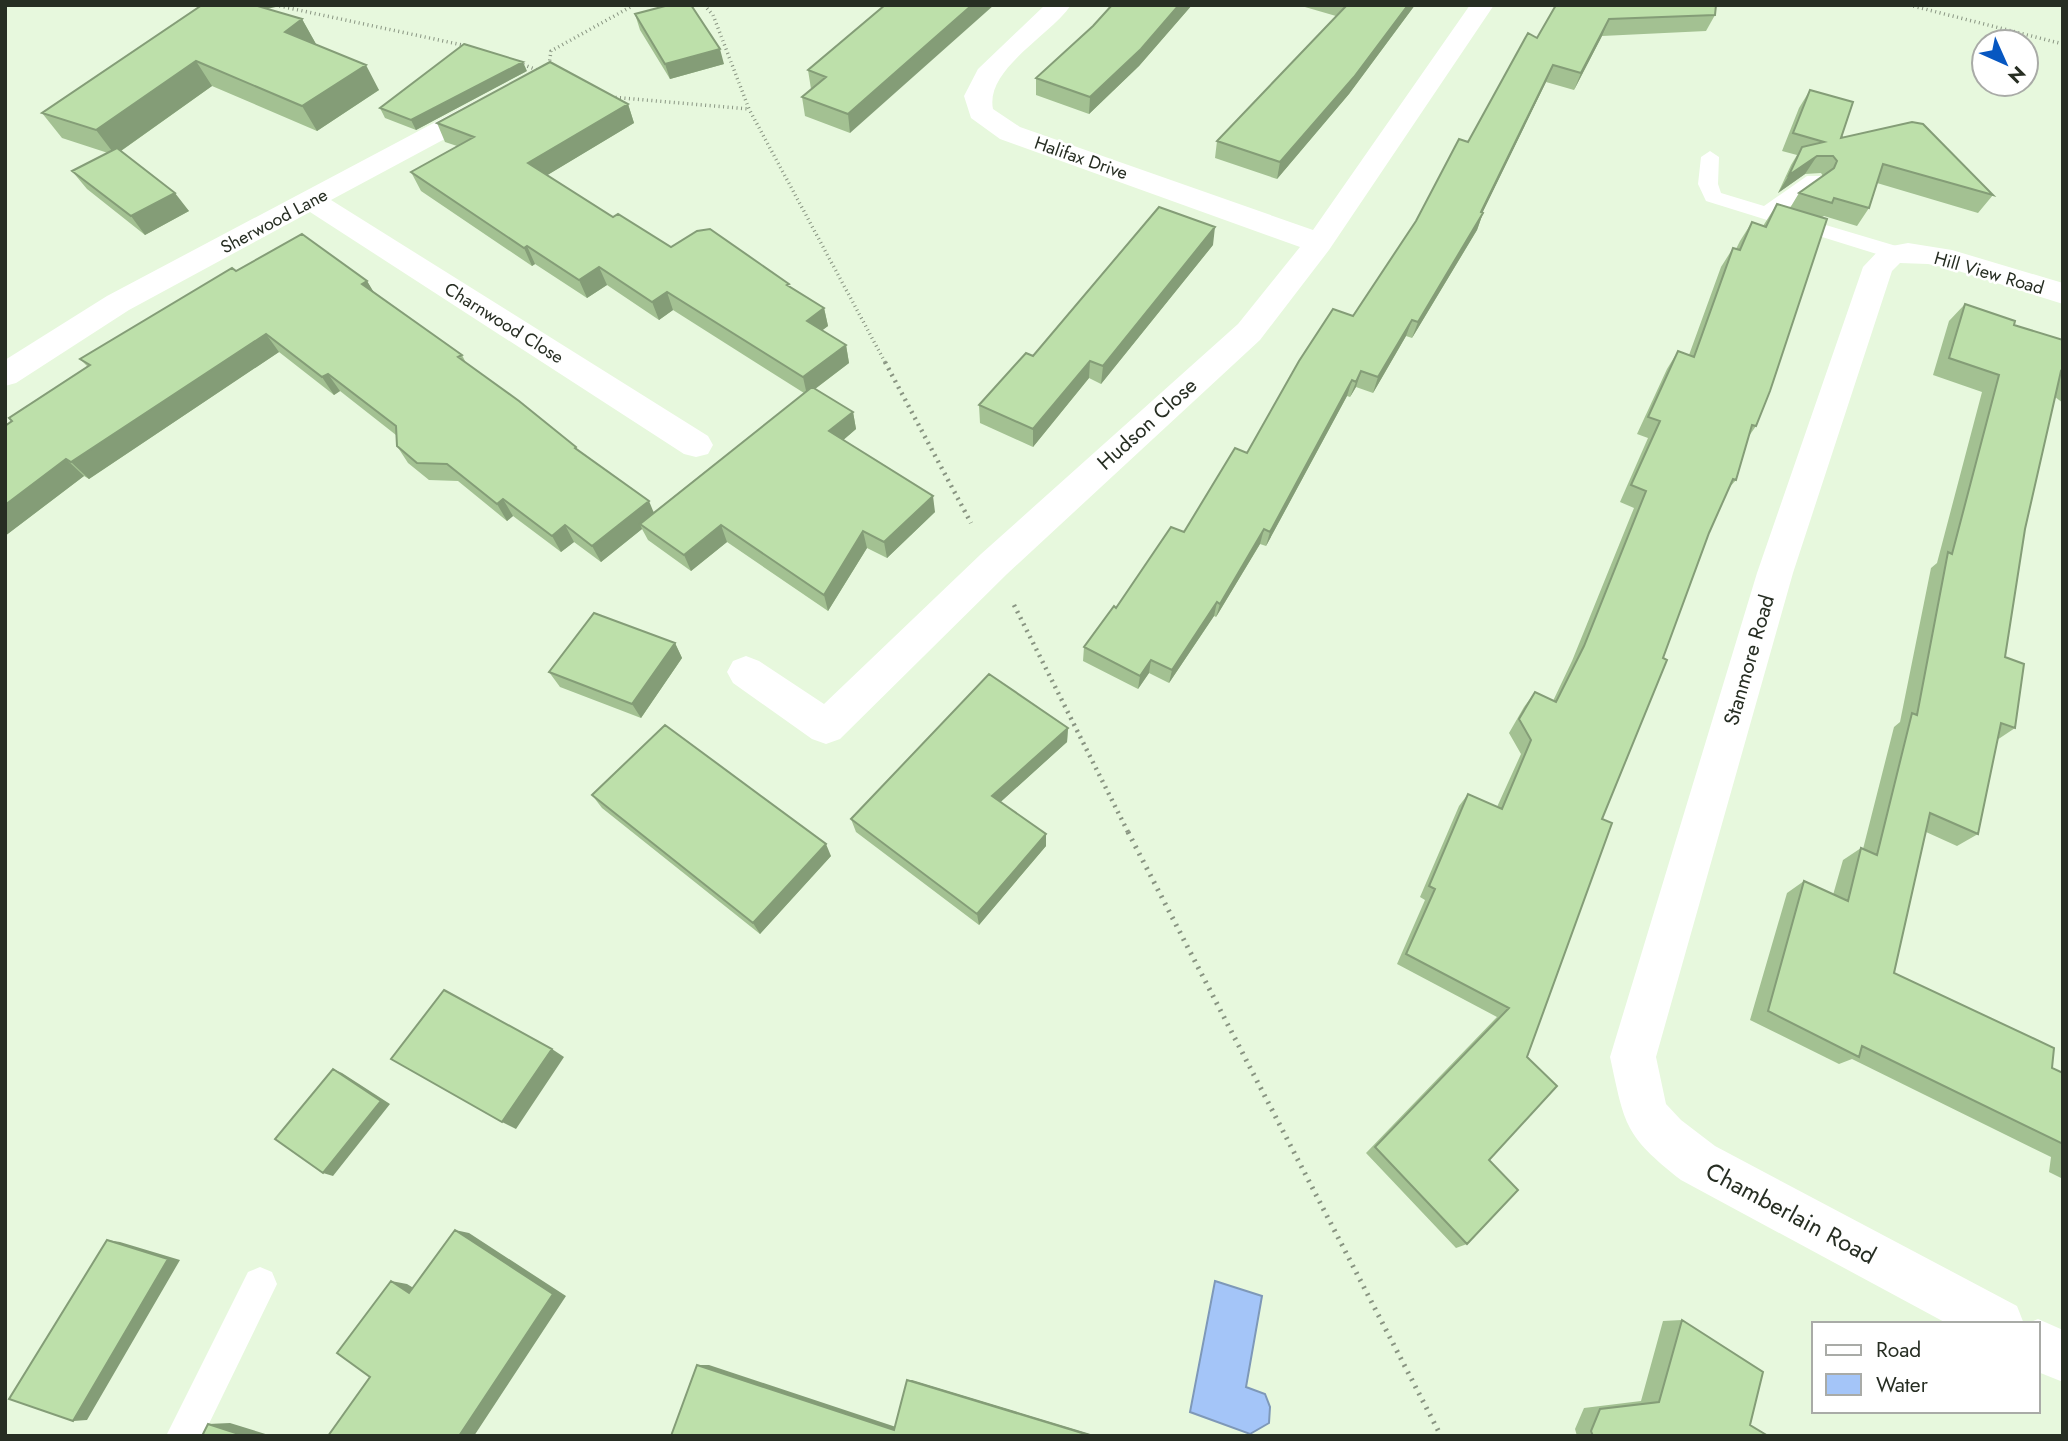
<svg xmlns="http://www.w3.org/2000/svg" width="2068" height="1441" font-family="Jost,sans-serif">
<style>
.water{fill:#a4c5f8;stroke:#7e98b8;stroke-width:2}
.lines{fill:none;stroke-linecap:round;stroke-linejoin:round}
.path-far2{stroke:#899582;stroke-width:3.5;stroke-dasharray:1 3.5;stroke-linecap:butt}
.path-far1{stroke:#899582;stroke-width:4.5;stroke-dasharray:2 5;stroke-linecap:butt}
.path{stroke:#899582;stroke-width:5;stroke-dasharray:2 6;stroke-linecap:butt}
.service{fill:#fff;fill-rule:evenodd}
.minor{fill:#fff;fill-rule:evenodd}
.wall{fill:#a3c192}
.shaded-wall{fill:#849d77}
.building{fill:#bde0aa;stroke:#849d77;stroke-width:2}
.labels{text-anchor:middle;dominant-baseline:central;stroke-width:5;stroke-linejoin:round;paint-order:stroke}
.far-street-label{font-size:18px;fill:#272e23;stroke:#fff}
.street-label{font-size:21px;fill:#272e23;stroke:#fff}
.near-street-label{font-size:24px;fill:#272e23;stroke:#fff}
</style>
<rect width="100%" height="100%" fill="#e7f8dd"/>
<!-- water -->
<path class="water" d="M1215 1281 1262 1296 1246 1387 1265 1394 1270 1407 1269 1423 1250 1434 1190 1412Z"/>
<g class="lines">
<!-- path-far2 -->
<path class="path-far2" d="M275 5 467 46
M704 5 713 15 749 109 886 364
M1909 5 2063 44
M519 63 540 71
M549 65 551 51 634 5
M611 97 749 109"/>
<!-- path-far1 -->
<path class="path-far1" d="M885 362 971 523
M1014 605 1129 834"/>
<!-- path -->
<path class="path" d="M1128 832 1441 1436"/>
<!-- service -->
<path class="service" d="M1710 151 1719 157 1718 184 1721 193 1764 206 1807 176H1821L1823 180 1821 184 1782 212 1903 248 1906 253 1903 258 1896 260 1706 201 1698 184 1701 157Z
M260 1267 272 1272 277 1284 203 1436H166L248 1272Z"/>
<!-- minor -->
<path class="minor" d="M1045 5H1071C1050 36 985 69 993 109L1020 127 1313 230 1470 5H1494L1329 250 1260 340 1007 574 840 739 826 744 812 739 733 683 727 672 733 661 746 656 759 661 824 704 981 554 1238 324 1300 247 1000 139 971 118 964 96 978 69Z
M486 98 495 100 499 106 495 112 331 200 708 436 713 445 708 454 696 457 684 454 310 212 129 310 16 383 5 386V360L107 296 477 100Z
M1908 243 1952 250 2063 283V304L1952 269 1928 264 1900 263 1892 271 1793 573 1656 1057 1666 1104 1681 1120 1715 1146 2017 1306 2024 1324H1948L1681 1180C1624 1135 1625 1126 1610 1057L1757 573 1863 267 1881 248Z
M2038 1319 2063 1330V1382L2038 1372V1324H2026Z"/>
</g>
<!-- wall -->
<path class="wall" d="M885 5 850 133 805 116 802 97 811 89 808 70Z
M1112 5H1192L1139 66 1089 114 1036 95V78L1093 26Z
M1298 5H1415L1349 94 1277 179 1215 158 1217 141 1336 16Z
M1556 5 1715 15 1706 31 1602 36 1574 90 1546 82 1482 213H1483L1477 230 1412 338 1406 336 1373 393 1356 387 1350 397 1347 396 1266 546 1260 544 1216 617 1214 616 1169 683 1149 673 1138 689 1083 661 1084 647 1116 608 1184 532 1247 453 1353 316 1537 38Z
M267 9 302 19 316 44 379 90 317 131 212 86 121 151 189 211 145 235 87 189 72 171 108 153 62 138 42 113Z
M635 14 724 64 670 79 640 30Z
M527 71 416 130 385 118 380 108Z
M1810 90 1841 138 1993 195 1978 213 1877 183 1869 208 1857 226 1824 216 1822 217 1756 426 1749 436 1736 480 1728 489 1709 533 1602 819 1489 1160 1467 1244 1456 1248 1366 1153 1497 1017 1397 964 1425 900 1420 897 1459 806 1468 794 1497 807 1521 754 1509 733 1524 707 1535 692 1553 701 1572 661 1634 508 1620 502 1648 438 1637 434 1667 369 1678 351 1689 355 1721 267 1733 248 1736 249 1740 241 1752 222 1763 226 1777 204 1790 208 1799 193 1823 176 1821 173 1805 174 1778 193 1791 165 1797 155 1782 151 1799 108Z
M628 104 634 123 547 175 613 217 671 247 790 287 824 308 828 326 822 330 846 345 849 363 815 389 853 412 856 429 843 440 935 512 887 558 867 548 828 611 727 542 691 571 648 540 642 529 601 562 574 542 561 552 513 516 507 521 458 481 429 480 408 463 397 446 396 435 340 391 334 395 279 352 89 479 84 476 5 536 88 367 80 359 236 271 367 281 373 292 462 355 466 363 576 447 578 451 654 512 804 393 673 310 659 320 607 285 587 298 535 264 532 266 421 191 411 172 457 146 445 142 437 123Z
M1213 245 1101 384 1089 378 1033 447 980 423 979 405 1033 356Z
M1965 304 2014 325 2063 340V403L2055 397 2025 529 2005 657 2015 728 1997 740 1978 834 1957 846 1926 832 1894 973 2052 1068 2063 1073V1179L2049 1172 2051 1157 1852 1059 1839 1064 1750 1020 1787 893 1804 881 1833 895 1843 860 1861 848 1863 849 1894 727 1900 722 1931 568 1937 563 1982 392 1933 375 1949 321Z
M675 643 682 658 641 718 560 687 549 672Z
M1068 728 1067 742 1000 802 1046 834V846L979 925 856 832 851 819Z
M592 795 831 856 760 934 602 808Z
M1682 1320 1750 1425 1768 1436H1577L1575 1429 1584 1408 1641 1401 1663 1321Z"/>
<!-- shaded-wall -->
<path class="shaded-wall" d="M228 5H285L234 16Z
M972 5H994L850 133 848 114Z
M1179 5H1192L1139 66 1089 114 1090 97Z
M1408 5H1415L1349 94 1277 179 1280 162Z
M302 19 316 44 285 32Z
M1609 19 1602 36 1574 90 1581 73Z
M720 49 724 64 670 79 665 64Z
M196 61 212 86 115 155 96 130Z
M523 62 527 71 416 130 411 120Z
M366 65 379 90 317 131 302 106Z
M1553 65 1546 82 1476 226 1483 213 1477 230 1412 338 1418 322 1481 212Z
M628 104 634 123 536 182 528 163Z
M1817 156 1805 174 1778 193 1789 175Z
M175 193 189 211 145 235 131 216Z
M1215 227 1213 245 1101 384 1103 366Z
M527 246 535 264 532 266 524 248Z
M599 267 607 285 587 298 579 280Z
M367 281 378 299 362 284Z
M667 292 673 310 659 320 652 302Z
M824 308 828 326 811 339 807 321Z
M1412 320 1406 336 1373 393 1378 377Z
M266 334 279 352 89 479 71 462Z
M846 345 849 363 807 395 803 377Z
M1090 361 1089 378 1033 447V429Z
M1361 371 1356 387 1350 397 1356 382Z
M328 374 340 391 334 395 322 377Z
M1352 380 1347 396 1266 546 1270 532Z
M853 412 856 429 833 449 829 431Z
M66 459 84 476 5 536V505Z
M933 496 935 512 887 558 884 542Z
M503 499 513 516 507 521 497 504Z
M649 501 656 518 640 524 642 529 601 562 592 546Z
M565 525 574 542 561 552 552 536Z
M721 525 727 542 691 571 684 555Z
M1264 529 1260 544 1216 617 1220 604Z
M863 531 867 548 828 611 824 595Z
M1217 602 1214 616 1169 683 1172 670Z
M675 643 682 658 641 718 632 704Z
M1151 660 1149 673 1138 689 1140 676Z
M1068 728 1067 742 993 809 992 796Z
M1046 834V846L979 925 977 914Z
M826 844 831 856 760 934 753 923Z
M552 1049 564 1057 516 1129 502 1122Z
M333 1069 342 1073 390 1104 333 1176 323 1173Z
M455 1230 469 1233 566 1296 474 1436H459Z
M107 1240 120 1242 180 1260 87 1420 73 1421Z
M391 1281 407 1284 425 1295 409 1293Z
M697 1365H709L899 1428 894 1430Z
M907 1380H912L1097 1436H1092Z
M230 1423 272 1436H245L208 1424Z"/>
<!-- building -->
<path class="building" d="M202 5H254L302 19 285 32 366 65 302 106 196 61 96 130 42 113Z
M669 5H691L720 49 665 64 635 14Z
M885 5H972L848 114 802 97 826 77 808 70Z
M1112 5H1179L1141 49 1090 97 1036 78 1093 26Z
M1347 5H1408L1354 77 1280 162 1217 141Z
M1556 5H1716L1715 15 1609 19 1581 73 1553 65 1481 212 1483 213 1418 322 1412 320 1378 377 1361 371 1356 382 1352 380 1270 532 1264 529 1220 604 1217 602 1172 670 1151 660 1140 676 1084 647 1114 606 1116 608 1171 527 1184 532 1235 448 1247 453 1299 361 1333 309 1353 316 1416 221 1459 139 1468 142 1528 33 1537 38Z
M464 44 523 62 411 120 380 108Z
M550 62 628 104 528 163 613 217 618 214 671 247 697 231 710 229 789 284 787 285 824 308 807 321 846 345 803 377 667 292 652 302 599 267 579 280 527 246 524 248 411 172 474 137 437 123Z
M1810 90 1853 102 1841 138 1912 122 1923 124 1993 195 1883 164 1869 208 1834 198 1832 203 1799 193 1834 168 1837 161 1833 156H1817L1789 175 1802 147 1824 142 1793 133Z
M117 148 175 193 131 216 72 171Z
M1777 204 1827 219 1770 391 1756 426 1752 425 1736 480 1733 479 1709 533 1663 658 1667 660 1602 819 1612 823 1527 1057 1557 1086 1489 1160 1518 1190 1467 1244 1375 1147 1509 1008 1406 954 1435 889 1429 886 1468 794 1502 809 1531 740 1519 719 1535 692 1556 702 1584 646 1646 491 1631 485 1660 421 1648 417 1678 351 1694 357 1733 248 1740 250 1752 222 1766 227Z
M1159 207 1215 227 1103 366 1090 361 1033 429 979 405 1026 353 1033 356Z
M302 234 367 281 362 284 462 355 458 357 519 401 576 447 575 448 649 501 592 546 565 525 552 536 503 499 497 504 447 464 417 463 397 446 396 426 328 374 322 377 266 334 71 462 66 459 5 505V426L12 421 9 418 90 365 80 359 232 268 236 271Z
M1965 304 2015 321 2014 325 2063 340V372L2061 371 2025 529 2005 657 2024 664 2015 728 2001 723 1978 834 1930 813 1894 973 2054 1048 2052 1068 2063 1073V1144L1862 1046 1859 1057 1768 1011 1804 881 1848 901 1861 848 1877 855 1912 713 1917 715 1948 552 1952 554 1999 375 1949 358Z
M812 387 853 412 829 431 933 496 884 542 863 531 824 595 721 525 684 555 640 524Z
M594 613 675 643 632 704 549 672Z
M989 674 1068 728 992 796 1046 834 977 914 851 819Z
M665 725 826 844 753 923 592 795Z
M444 990 552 1049 502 1122 391 1059Z
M333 1069 381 1101 323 1173 275 1139Z
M455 1230 553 1294 459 1436H328L370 1377 337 1353 391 1281 409 1293Z
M107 1240 168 1259 73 1421 9 1399Z
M1682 1320 1763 1372 1750 1425 1768 1436H1593L1591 1431 1600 1409 1659 1402Z
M697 1365 894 1430 907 1380 1092 1436H671Z
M208 1424 245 1436H202Z"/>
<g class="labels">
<!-- far-street labels -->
<g class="far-street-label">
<text transform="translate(1081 158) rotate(19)">Halifax Drive</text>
<text transform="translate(274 221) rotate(-28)">Sherwood Lane</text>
<text transform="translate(1989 273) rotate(16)">Hill View Road</text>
<text transform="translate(504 323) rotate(32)">Charnwood Close</text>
</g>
<!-- street labels -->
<g class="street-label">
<text transform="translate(1147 424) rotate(-42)">Hudson Close</text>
<text transform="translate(1749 660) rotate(-74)">Stanmore Road</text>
</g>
<!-- near-street labels -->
<g class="near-street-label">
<text transform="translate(1791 1213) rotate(28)">Chamberlain Road</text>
</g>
</g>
<!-- border -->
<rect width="2068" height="1441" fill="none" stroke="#272e23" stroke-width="14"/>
<!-- legend -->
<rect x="1812" y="1322" width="228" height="91" fill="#ffffff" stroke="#a9aba7" stroke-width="2"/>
<rect x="1826" y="1345" width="35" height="10" fill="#ffffff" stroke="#a9aba7" stroke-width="2"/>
<text x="1876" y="1357" font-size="21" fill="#272e23">Road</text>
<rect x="1826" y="1374" width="35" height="21" fill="#a4c5f8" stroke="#a9aba7" stroke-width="2"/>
<text x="1876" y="1392" font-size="21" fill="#272e23">Water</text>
<!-- north arrow -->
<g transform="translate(2005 63) rotate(135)"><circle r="33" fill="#ffffff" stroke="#a9aba7" stroke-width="2"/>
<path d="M0-5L12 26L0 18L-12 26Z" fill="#0757c1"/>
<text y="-10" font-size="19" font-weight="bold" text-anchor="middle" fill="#272e23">N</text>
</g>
</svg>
